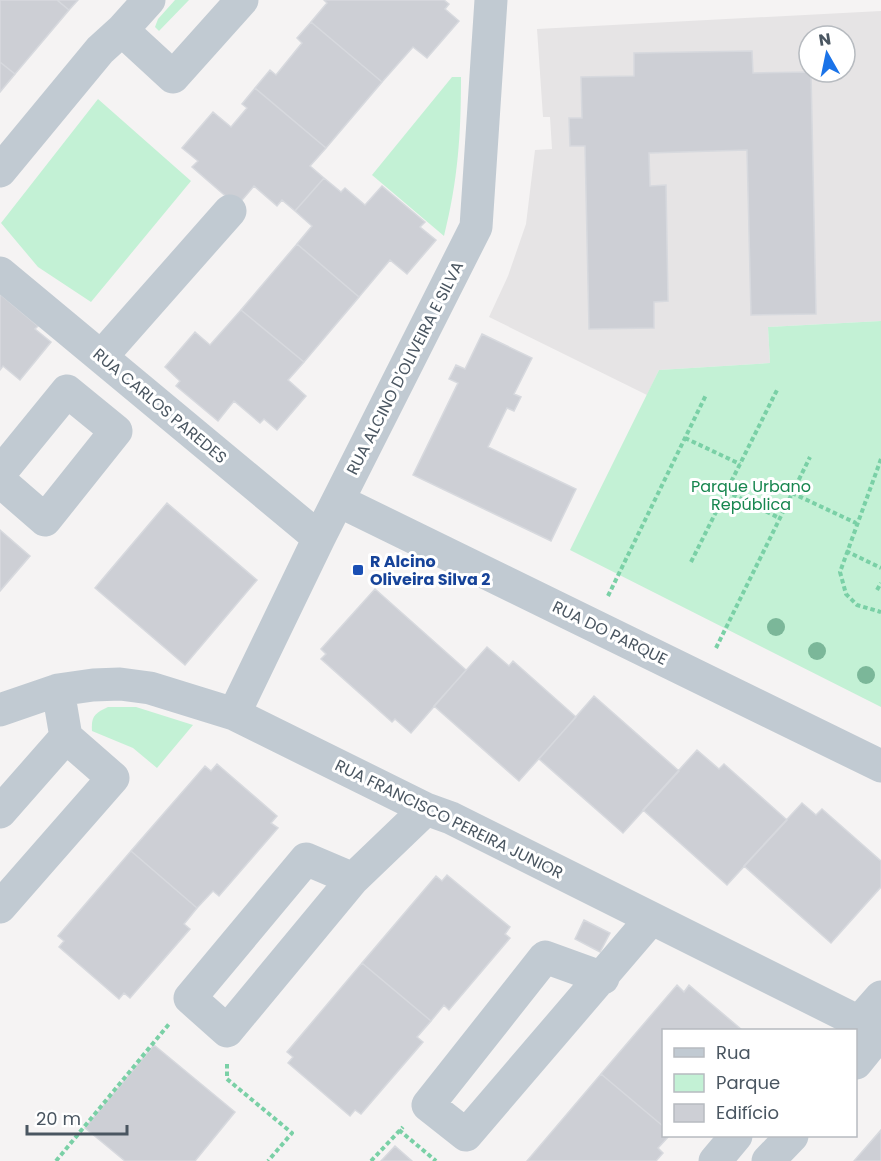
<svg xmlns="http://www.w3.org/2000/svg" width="881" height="1161" font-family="Poppins,sans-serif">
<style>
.education{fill:#e6e4e5;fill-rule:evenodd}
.green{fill:#c3f1d5}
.building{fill:#cdcfd5;stroke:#d7d9de;stroke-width:1.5}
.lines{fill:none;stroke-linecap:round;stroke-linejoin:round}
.path{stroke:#7ad0a6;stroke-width:4;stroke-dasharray:4.5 3;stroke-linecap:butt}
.street{stroke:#c1cad2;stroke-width:33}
.tree{fill:#7bb799}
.transit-dot{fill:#1a4fb4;stroke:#fff;stroke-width:2}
.labels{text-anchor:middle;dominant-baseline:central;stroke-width:6;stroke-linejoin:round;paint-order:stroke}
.street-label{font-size:16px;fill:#4a5661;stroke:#fff}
.park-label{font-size:16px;fill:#17864f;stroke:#fff}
.transit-label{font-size:16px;font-weight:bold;fill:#164399;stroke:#fff;text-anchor:start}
</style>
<rect width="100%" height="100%" fill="#f5f3f3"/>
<!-- education -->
<path class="education" d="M881 11V321L768 327 770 363 659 370 647 395 489 317 508 276 526 224 535 150 552 149 550 117H543L537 29ZM809 36H845V72H809Z"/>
<!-- green -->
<path class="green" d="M175 0H189L159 31 155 27 158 19Z
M452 77H461C461 135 458 180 444 236L372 175Z
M98 99 191 181 91 302 38 267 1 223Z
M881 321V707L570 550 659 370 770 363 768 327Z
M108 707H136L193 725 157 768 133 748 92 731C91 716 95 713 108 707Z"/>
<!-- building -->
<path class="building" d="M0 0H57L69 10 15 74 0 62Z
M57 0H78L69 10Z
M324 0H444L449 4 445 9 459 21 427 58 413 47 382 82 311 22 327 3Z
M311 22 382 82 326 148 255 88 270 70 276 75 302 43 297 38Z
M752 51 753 73 811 72 816 314 751 315 747 150 649 153 650 186 666 185 668 301 654 302V328L589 329 585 146H570L569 118H582L581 77 634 76V53Z
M0 62 15 74 0 92Z
M255 88 326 148 310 166 324 178 295 211 282 200 277 206 254 186 237 206 192 167 198 161 182 148 213 112 231 127 247 108 242 104Z
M324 178 341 192 345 188 365 205 382 186 425 222 420 227 436 240 407 274 390 260 359 297 297 244 312 226 295 211Z
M297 244 359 297 304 362 241 310Z
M0 294 38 326 35 329 51 342 20 380 3 366 0 370Z
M241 310 304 362 288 380 306 396 277 430 264 419 260 423 234 401 218 421 176 386 180 381 165 367 195 332 210 345Z
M482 334 532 358 514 394 521 397 514 411 507 408 488 447 576 489 551 541 413 475 458 383 449 379 456 365 465 369Z
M167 503 257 580 185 665 95 588Z
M0 530 30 556 0 591Z
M375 589 466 670 411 733 395 719 392 722 321 659 326 654 321 649Z
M487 647 509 666 513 661 576 717 519 781 434 706Z
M594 696 679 771 623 833 539 759Z
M697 750 719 769 724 764 787 820 727 885 643 810Z
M217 764 277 816 271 823 278 828 219 896 213 891 197 908 131 851 205 766 211 771Z
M802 803 816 815 822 809 881 861V887L831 943 744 866Z
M131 851 197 908 184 924 190 929 130 998 124 993 119 999 59 947 64 941 58 936Z
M447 875 510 927 505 934 510 938 449 1010 444 1005 431 1021 362 963 436 876 442 881Z
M584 920 610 933 600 952 575 939Z
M362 963 431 1021 417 1037 423 1042 361 1114 355 1110 350 1116 288 1063 293 1057 287 1052Z
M677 985 684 992 689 985 742 1030H664V1127L601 1074Z
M154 1045 235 1112 195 1161H125L85 1128Z
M601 1074 664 1127V1136H669L658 1148 663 1153 656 1161H527Z
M881 1130V1161H854Z
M395 1146 412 1161H381Z"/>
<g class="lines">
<!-- path -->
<path class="path" d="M685 438 740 464
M881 459 840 572 846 594 857 605 881 612
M726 491 779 518
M792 493 856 523
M846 551 881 568
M691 562 777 390
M877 590 881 583
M608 596 706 395
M716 648 810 457
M227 1064V1079L292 1133 268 1161
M399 1130 436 1161
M56 1161 169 1024
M371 1161 403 1127"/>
<!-- street -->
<path class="street" d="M122 30 173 77 242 0
M0 171 100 50 122 30 149 0
M0 273 319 538
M101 357 230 211
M0 473 67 391 116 431 45 520 0 481
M339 501 881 766
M0 710 58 690 93 685 120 684 150 688 234 714 426 809 451 818 881 1033
M234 714 319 538 476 227 491 0
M0 812 66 737
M353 879 306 859 190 998 227 1031 353 879 426 809
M0 907 113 778 66 737 58 690
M603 978 545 957 428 1105 466 1135 651 919
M859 1022 881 997
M856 1063 880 1033
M715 1161 736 1136
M768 1161 792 1136"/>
</g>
<!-- trees -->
<g class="tree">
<circle cx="776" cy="627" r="9"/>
<circle cx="817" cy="651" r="9"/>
<circle cx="866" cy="675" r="9"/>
</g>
<!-- markers -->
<rect class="transit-dot" x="352" y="564" width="12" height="12" rx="3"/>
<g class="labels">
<!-- street labels -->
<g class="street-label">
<text transform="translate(405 368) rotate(-63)">RUA ALCINO D'OLIVEIRA E SILVA</text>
<text transform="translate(160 406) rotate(40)">RUA CARLOS PAREDES</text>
<text transform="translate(610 633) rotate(26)">RUA DO PARQUE</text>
<text transform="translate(449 819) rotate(26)">RUA FRANCISCO PEREIRA JUNIOR</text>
</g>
<!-- park labels -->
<g class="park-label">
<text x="751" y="486">Parque Urbano<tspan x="751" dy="18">República</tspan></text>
</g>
<!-- transit labels -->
<g class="transit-label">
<text x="370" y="561">R Alcino<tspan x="370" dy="18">Oliveira Silva 2</tspan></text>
</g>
</g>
<!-- legend -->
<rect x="662" y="1029" width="195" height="108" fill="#ffffff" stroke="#b7bbc0" stroke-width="1.5"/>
<rect x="674" y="1048" width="30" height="9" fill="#c1cad2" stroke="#b7bbc0" stroke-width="1.5"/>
<text x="716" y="1059" font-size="18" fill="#4a5661">Rua</text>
<rect x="674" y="1074" width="30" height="18" fill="#c3f1d5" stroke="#b7bbc0" stroke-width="1.5"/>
<text x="716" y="1089" font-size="18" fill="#4a5661">Parque</text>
<rect x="674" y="1104" width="30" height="18" fill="#cdcfd5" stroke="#b7bbc0" stroke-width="1.5"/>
<text x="716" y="1119" font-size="18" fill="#4a5661">Edifício</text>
<!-- north arrow -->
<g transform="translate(827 54) rotate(351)"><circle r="28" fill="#ffffff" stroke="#b7bbc0" stroke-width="1.5"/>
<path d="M0-4.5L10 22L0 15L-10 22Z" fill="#1a73e8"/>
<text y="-9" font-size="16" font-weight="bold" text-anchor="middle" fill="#4a5661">N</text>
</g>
<!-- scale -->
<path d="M27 1125v9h100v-9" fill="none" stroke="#4a5661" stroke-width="3"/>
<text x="36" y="1125" font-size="18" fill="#4a5661" stroke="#ffffff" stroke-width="4.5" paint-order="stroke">20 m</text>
</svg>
